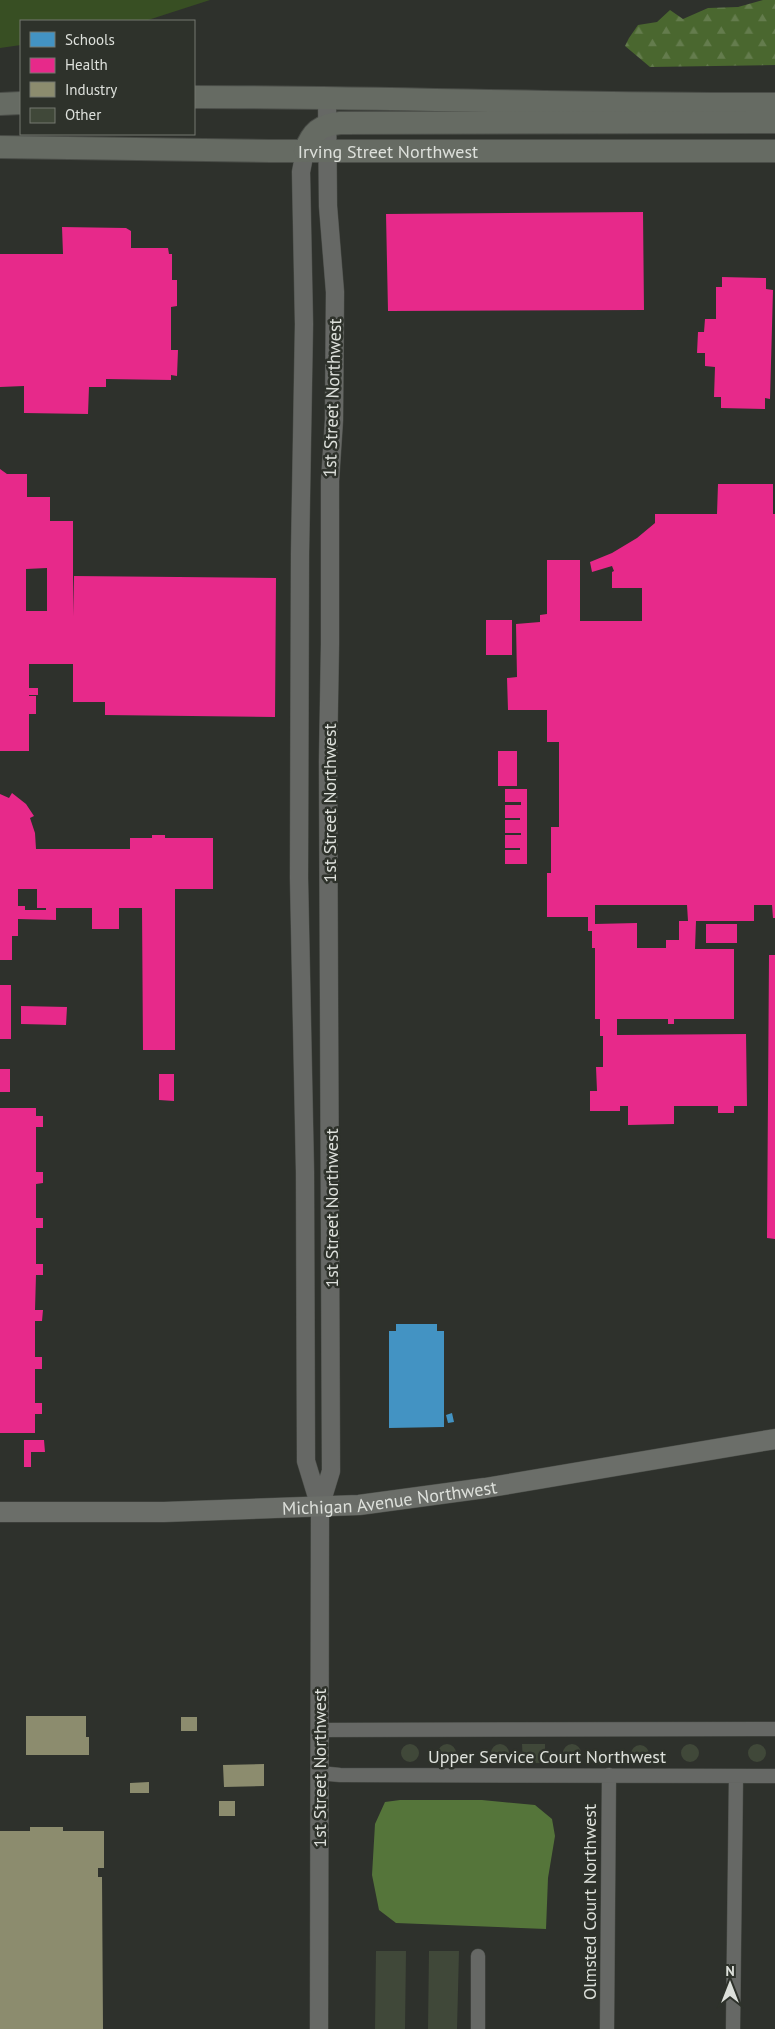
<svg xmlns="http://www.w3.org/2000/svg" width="775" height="2029" font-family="'PT Sans',sans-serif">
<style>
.green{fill:#384f23}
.forest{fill:url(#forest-firs)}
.water{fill:#55753a}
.schools{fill:#4393c3}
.health{fill:#e7298a;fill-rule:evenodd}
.industry{fill:#8c8c6e}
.building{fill:#404839}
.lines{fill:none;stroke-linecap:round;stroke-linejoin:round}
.minor-casing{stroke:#4a4d48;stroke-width:15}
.tertiary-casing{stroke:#4a4d48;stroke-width:19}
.secondary-casing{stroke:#4a4d48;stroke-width:21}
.primary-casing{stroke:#4a4d48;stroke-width:24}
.minor{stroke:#666865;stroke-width:14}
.tertiary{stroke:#666865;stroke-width:18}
.secondary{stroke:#6b6e69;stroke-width:20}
.primary{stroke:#666b63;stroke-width:22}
.labels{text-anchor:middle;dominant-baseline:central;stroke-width:5;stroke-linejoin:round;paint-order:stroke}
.street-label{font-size:18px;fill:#dde0db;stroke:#2e322b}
</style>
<defs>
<pattern id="forest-firs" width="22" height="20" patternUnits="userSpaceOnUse" patternTransform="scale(1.25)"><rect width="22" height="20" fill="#4a672f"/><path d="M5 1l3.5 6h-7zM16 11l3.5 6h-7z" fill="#647c4d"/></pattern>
</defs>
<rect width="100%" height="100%" fill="#2e312c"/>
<!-- green -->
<path class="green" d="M0 0H210L145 21H21V45L0 48Z"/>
<!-- forest -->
<path class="forest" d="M763 0H775V65L650 67 625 46 629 38 638 25 657 22 670 10 683 19 708 8 738 7Z"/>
<!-- water -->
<path class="water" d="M400 1800H482L535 1805 552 1819 555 1836 548 1878 546 1929 396 1923 379 1910 372 1875 375 1824 385 1802Z"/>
<!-- schools -->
<path class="schools" d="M396 1324H437V1331H444V1427L389 1428V1331H396Z
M452 1413 454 1422 448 1423 446 1415Z"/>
<!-- health -->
<path class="health" d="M643 212 644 310 388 311 386 214Z
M62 227 126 228 131 231V248H168L169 254H172V280H177V306L171 307V350H178L177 376 171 375V380L106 379V387H89L88 414 24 413V386L0 387V254H63Z
M722 277 766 278V289L773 290 770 399 765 398V409L721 408V397H714L715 367 705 366V353H697L698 332H704L705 319H716V287H722Z
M0 469 7 474H27V497H50V521H73V616L74 576 276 578 275 717 105 715V702H73V664H29V688H38V695H29V696H36V714H29V751H0ZM47 568V611H26V569Z
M718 484H773V514H775V918H773L772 905H754V921H696L695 949H734V1019H674V1024H668V1019H617V1035L746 1034 747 1106H734V1113H718V1106H674V1124L628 1125V1106H620V1111H590V1091H597L596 1067H603V1036H600V1019H595V948H592V931H588V917H547V873H551V827H559V742H547V710H508L507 678 517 677 516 624 540 622V615L547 614V560H580V621H642V588H612V572L614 571 612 566 592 572 590 562 612 553 637 538 655 523V514H717ZM595 905H687L688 921H679V940H666V948H637V923L595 924Z
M486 620H512V655H486Z
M498 751H517V786H498Z
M505 789H527V864H505V850H520V848H505V835H521V833H505V820H520V818H505V805H521V802H505Z
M12 793 26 804 34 816 30 818 35 833 36 849H130V838H152V835H165V838H213V889H175V1050H143L142 908H119V929H92V908H56V920L18 919V936H12V960H0V794L9 798ZM18 889H37V908H46V910H25V906H18Z
M706 924H737V943H706Z
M769 955H775V1239L767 1238Z
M0 985H11V1039H0Z
M21 1006 67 1007 66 1025 21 1024Z
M0 1069H10V1092H0Z
M159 1074H174V1101L159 1100Z
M0 1108H36V1116H43V1127H36V1172H43V1183L36 1184V1218H43V1228H36V1264H43V1275H36L35 1310H43L42 1321H35V1357H42V1369H35V1403H42V1414H35V1433H0Z
M24 1440H44L45 1452H31V1467H24Z"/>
<!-- industry -->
<path class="industry" d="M26 1716H86V1737H89V1755H26Z
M181 1717H197V1731H181Z
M264 1764V1786L224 1787 223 1765Z
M149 1782V1793H130V1783Z
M219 1801H235V1816H219Z
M30 1827H63V1831H104V1868H98V1877H102L103 2029H0V1831H30Z"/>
<!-- building -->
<path class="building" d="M491 1753a9 9 0 1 1 18 0a9 9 0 1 1-18 0Z
M748 1753a9 9 0 1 1 18 0a9 9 0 1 1-18 0Z
M438 1753a9 9 0 1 1 18 0a9 9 0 1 1-18 0Z
M401 1753a9 9 0 1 1 18 0a9 9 0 1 1-18 0Z
M681 1753a9 9 0 1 1 18 0a9 9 0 1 1-18 0Z
M563 1753a9 9 0 1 1 18 0a9 9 0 1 1-18 0Z
M522 1744H545V1763H523Z
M631 1754a9 9 0 1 1 18 0a9 9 0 1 1-18 0Z
M376 1951H406L405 2029H375Z
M429 1951H459L457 2029H428Z"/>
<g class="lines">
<!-- minor casing -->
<g class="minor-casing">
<path id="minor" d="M319 1730 775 1729
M319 1773 340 1775 775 1776
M478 2029V1956
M607 2029 609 1775
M733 2029 736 1776"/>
</g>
<!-- tertiary casing -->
<g class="tertiary-casing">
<path id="tertiary" d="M305 151 301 172 304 324 300 554 299 878 305 1172 306 1461 320 1507 319 2029
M320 1507 331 1471 328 761 330 644V481L334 420 335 292 328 206 327 97"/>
</g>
<!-- secondary casing -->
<g class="secondary-casing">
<g id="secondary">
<path id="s1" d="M0 1512H164L359 1505 485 1488 775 1439"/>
</g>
</g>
<!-- primary casing -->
<g class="primary-casing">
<g id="primary">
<path d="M194 97C388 97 581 105 775 104"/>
<path d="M0 104 21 103"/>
<path id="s2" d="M0 147 270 151H775"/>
<path d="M305 151C312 132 320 125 340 123L775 122"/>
</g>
</g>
<!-- minor -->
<use href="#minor" class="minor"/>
<!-- tertiary -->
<use href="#tertiary" class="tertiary"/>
<!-- secondary -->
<use href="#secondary" class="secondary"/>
<!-- primary -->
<use href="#primary" class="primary"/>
</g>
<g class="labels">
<!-- street labels -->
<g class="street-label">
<text stroke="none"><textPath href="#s2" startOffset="388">Irving Street Northwest</textPath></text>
<text transform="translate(332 398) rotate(-88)">1st Street Northwest</text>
<text transform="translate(329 803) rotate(-90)">1st Street Northwest</text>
<text transform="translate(331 1208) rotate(-90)">1st Street Northwest</text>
<text stroke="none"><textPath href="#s1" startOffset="390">Michigan Avenue Northwest</textPath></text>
<text x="547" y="1756">Upper Service Court Northwest</text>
<text transform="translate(319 1768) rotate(-90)">1st Street Northwest</text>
<text transform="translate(589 1902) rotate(-90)">Olmsted Court Northwest</text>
</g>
</g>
<!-- legend -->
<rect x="20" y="20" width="175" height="115" fill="#2e322b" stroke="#747871"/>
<rect x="30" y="32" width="25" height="15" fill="#4393c3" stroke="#747871"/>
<text x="65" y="45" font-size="15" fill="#dde0db">Schools</text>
<rect x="30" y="58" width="25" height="15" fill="#e7298a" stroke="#747871"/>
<text x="65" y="70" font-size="15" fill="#dde0db">Health</text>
<rect x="30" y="82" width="25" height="15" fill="#8c8c6e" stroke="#747871"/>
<text x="65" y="95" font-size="15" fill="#dde0db">Industry</text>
<rect x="30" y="108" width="25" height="15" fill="#404839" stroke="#747871"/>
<text x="65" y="120" font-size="15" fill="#dde0db">Other</text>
<!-- north arrow -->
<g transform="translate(730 1984)" stroke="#2e322b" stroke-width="4" paint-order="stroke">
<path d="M0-4L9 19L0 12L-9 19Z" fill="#dde0db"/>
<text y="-8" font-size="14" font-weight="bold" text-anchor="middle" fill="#dde0db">N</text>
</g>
</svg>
